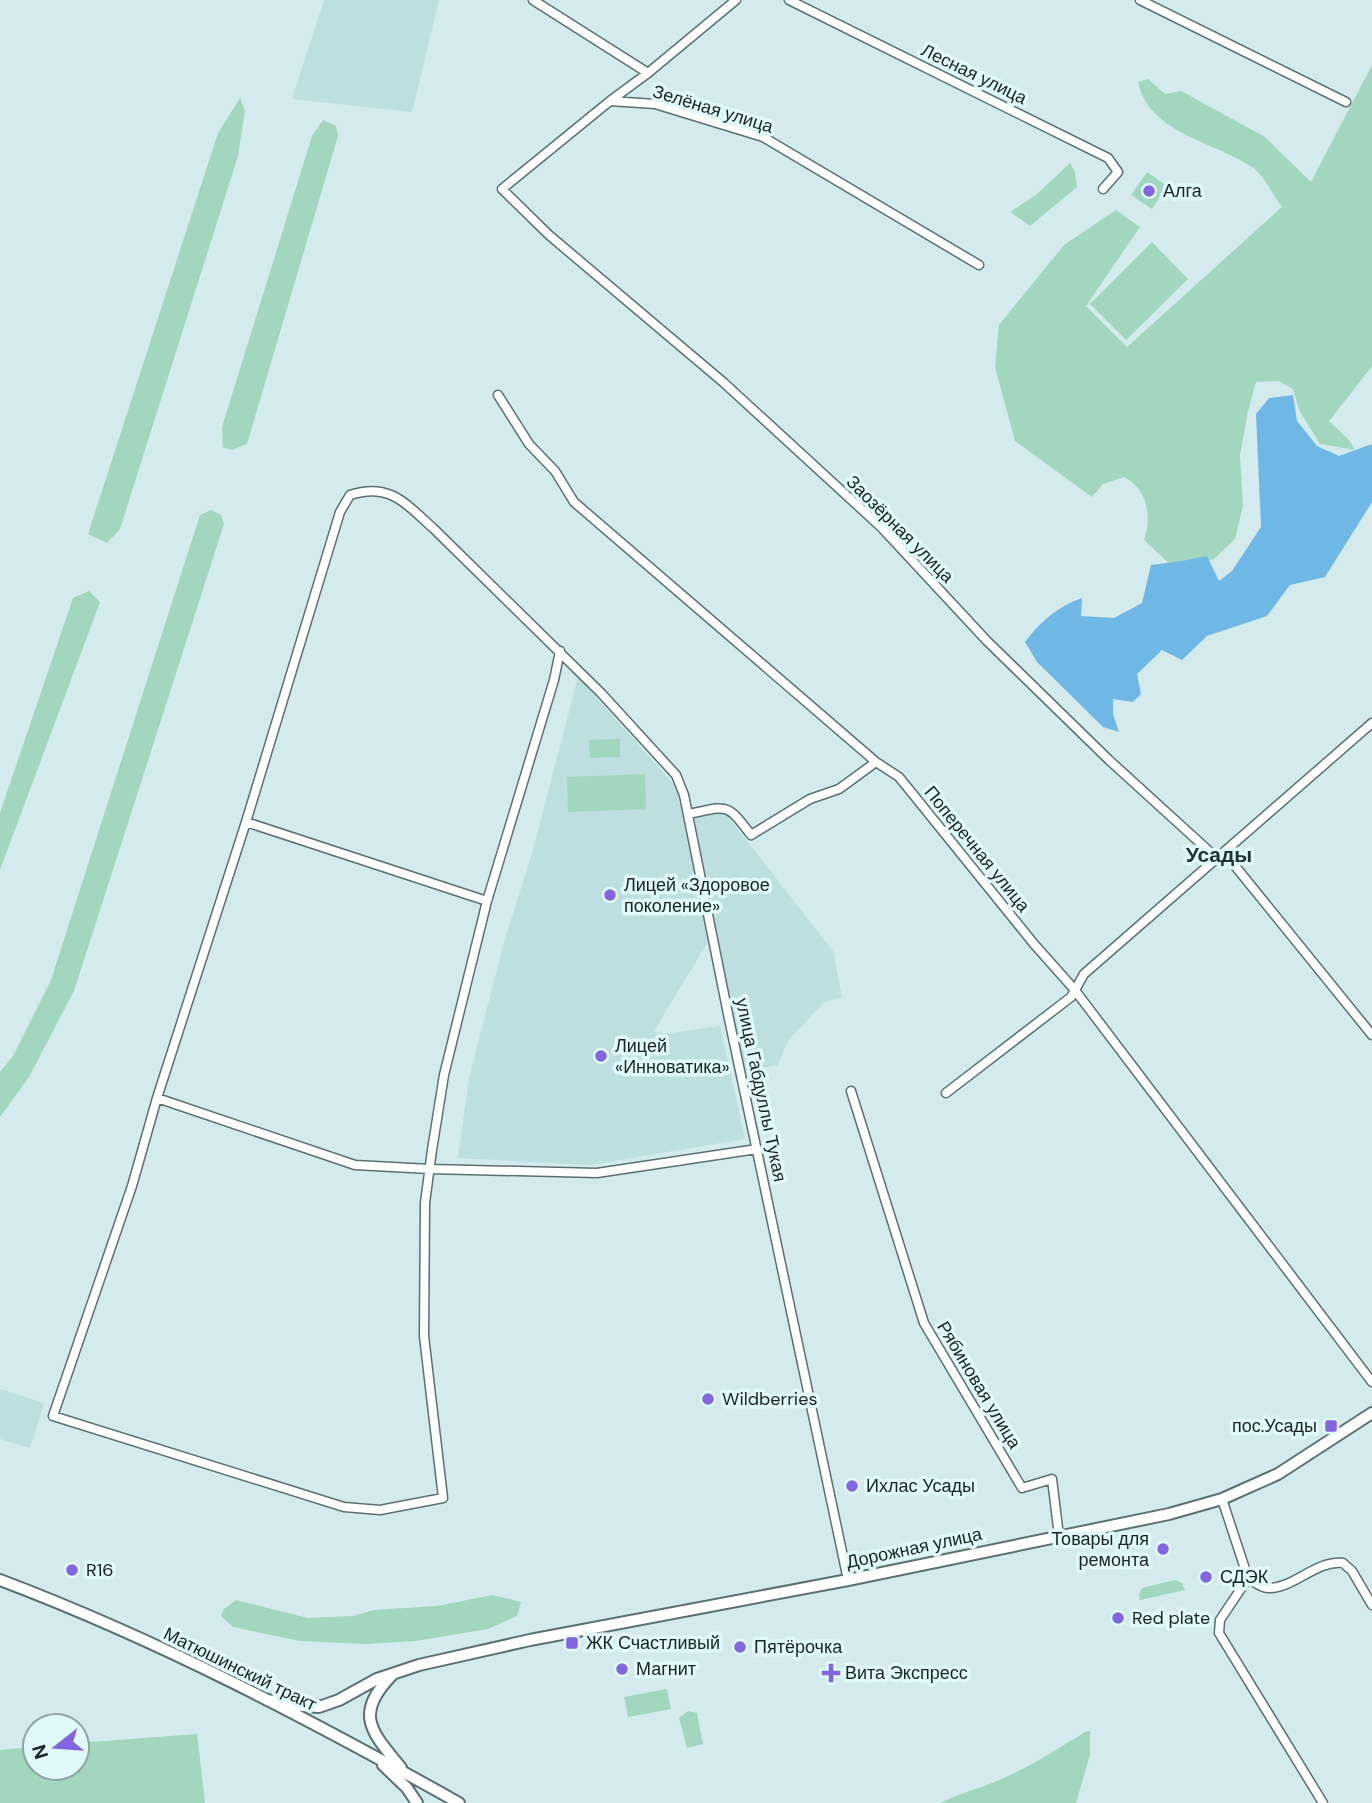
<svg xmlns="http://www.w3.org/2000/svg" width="1372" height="1803" font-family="'DM Sans',sans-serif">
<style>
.built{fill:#bedfe0}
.green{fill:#a3d6be}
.water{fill:#6fb8e5}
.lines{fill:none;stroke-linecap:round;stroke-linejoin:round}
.street-casing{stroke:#5b7072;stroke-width:11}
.secondary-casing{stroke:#5b7072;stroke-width:14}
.street{stroke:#fff;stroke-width:8}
.secondary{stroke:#fff;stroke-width:10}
.poi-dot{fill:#8365e0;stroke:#e0f9fa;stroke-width:2.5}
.labels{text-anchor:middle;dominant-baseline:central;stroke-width:7;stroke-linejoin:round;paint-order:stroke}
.street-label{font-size:18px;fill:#1b2424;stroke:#e0f9fa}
.poi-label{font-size:18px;fill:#1b2424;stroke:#e0f9fa;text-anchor:start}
.quarter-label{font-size:21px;font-weight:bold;fill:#213536;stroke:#e0f9fa}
</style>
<rect width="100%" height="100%" fill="#d3ebec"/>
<!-- built -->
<path class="built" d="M324 0H439L412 112 292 99Z
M578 677 677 788 685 818 709 940 654 1031 664 1034 720 1026 745 1139 590 1165 458 1158 469 1078 504 942 533 850Z
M722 812 726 814 833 951 842 997 823 1003 787 1042 778 1065 744 1071 694 818Z
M0 1389 44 1403 30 1448 0 1439Z"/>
<!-- green -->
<path class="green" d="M1372 65V366L1329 421 1349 440 1355 450 1320 444 1299 410 1293 389 1279 381 1256 382 1248 411 1240 455 1243 506 1235 539 1214 559 1175 569 1144 540C1152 517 1148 489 1124 477L1103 484 1092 497 1015 441 995 367 999 325 1064 245 1116 210 1140 227 1086 306 1127 347 1282 207C1273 195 1264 175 1252 167 1215 142 1148 133 1138 82L1148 79 1165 94 1181 91 1265 137 1311 182Z
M240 98 245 111 238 156 120 529 107 543 88 534 218 133Z
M323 120 336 126 338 136 247 444 232 450 223 447 222 427 312 136Z
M1070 163 1075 172 1077 187 1030 226 1010 212 1036 195Z
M1147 172 1167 186 1152 209 1131 195Z
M1152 242 1188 279 1126 340 1090 304Z
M211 510 221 515 224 524 74 991 29 1077 0 1117V1072L13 1056 51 980 200 515Z
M89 591 100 602 0 870V813L73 598Z
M620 739V757L590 758 589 740Z
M645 774 646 809 568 812 567 777Z
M1175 1580 1182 1583 1185 1590 1140 1600 1139 1595 1142 1588Z
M492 1595 521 1602 517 1616 488 1629 416 1641 364 1644 300 1641 233 1627 221 1616 224 1609 236 1600 308 1618 353 1616 374 1610 437 1606Z
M667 1689 671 1709 628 1717 624 1697Z
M688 1711 697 1713 703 1744 687 1748 679 1718Z
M1090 1731V1755L1076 1803H941C957 1794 975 1790 992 1783 1025 1770 1056 1750 1085 1732Z
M197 1734 205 1803H0V1750L35 1747V1768H77V1743Z"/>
<!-- water -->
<path class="water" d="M1293 395 1297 421 1317 446 1339 456 1372 444V502L1325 577 1290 585 1267 616 1207 636 1182 660 1162 650 1137 674 1141 694 1133 702 1113 699V714L1119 732 1103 727 1037 662 1025 642C1040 622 1058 606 1082 598L1081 616 1114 618 1142 603 1151 565 1182 561 1207 556 1219 581 1232 571 1261 527 1256 414 1269 398Z"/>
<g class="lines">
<!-- street casing -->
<g class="street-casing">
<path id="street" d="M533 0 648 73
M789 0 1108 158 1118 172 1103 189
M1140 0 1346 102
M610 101 648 73 736 0
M979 265 763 137 655 104 610 101 502 189 549 235 723 382 881 527 987 641 1109 760 1210 852 1231 861 1372 1035
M498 395 529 444 555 471 574 502 876 762 899 777 1034 944 1074 989 1372 1382
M560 651 554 680 487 901 444 1075 432 1150 425 1203 424 1336 443 1498 380 1510 344 1507 53 1416 132 1186 157 1098 246 822 340 512 350 495C389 482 405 503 433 528L601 693 676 775 684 795 729 1019 848 1580
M689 814C728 806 726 802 751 835L810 799 839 789 876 762
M246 822 487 901
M851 1091 924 1323 1022 1488 1052 1479 1059 1536
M946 1093 1071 997 1084 974 1372 723
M157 1098 355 1165 430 1169 597 1173 757 1149
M1222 1499 1248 1578 1220 1620 1219 1633 1323 1803
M1248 1578C1254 1582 1261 1588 1268 1588 1293 1589 1316 1560 1343 1563L1352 1571 1372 1605"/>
</g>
<!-- secondary casing -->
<g class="secondary-casing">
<path id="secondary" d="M0 1580C159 1640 311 1720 459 1803
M392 1675C353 1715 372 1732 401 1768
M267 1700 303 1706 319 1707 339 1700 377 1679 419 1665 530 1640 848 1580 1169 1514 1222 1499 1278 1474 1372 1413
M383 1765 407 1788 417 1803"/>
</g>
<!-- street -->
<use href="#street" class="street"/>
<!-- secondary -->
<use href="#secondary" class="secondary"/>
</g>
<!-- markers -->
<g class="poi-dot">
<circle cx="1149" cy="191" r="7"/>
<circle cx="610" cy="895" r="7"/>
<circle cx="601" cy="1056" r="7"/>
<circle cx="708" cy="1399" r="7"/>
<rect x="1324" y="1419" width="14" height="14" rx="3.5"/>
<circle cx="852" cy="1486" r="7"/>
<circle cx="1163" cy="1549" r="7"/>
<circle cx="72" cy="1570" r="7"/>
<circle cx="1206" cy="1577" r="7"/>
<circle cx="1118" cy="1618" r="7"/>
<rect x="565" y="1636" width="14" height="14" rx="3.5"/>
<circle cx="740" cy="1647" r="7"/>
<circle cx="622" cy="1669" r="7"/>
<path d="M827.5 1662.5h7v7h7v7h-7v7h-7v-7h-7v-7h7z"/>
</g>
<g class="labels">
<!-- street labels -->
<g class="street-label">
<text transform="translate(974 74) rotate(26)">Лесная улица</text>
<text transform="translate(713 109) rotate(17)">Зелёная улица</text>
<text transform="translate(900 529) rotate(45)">Заозёрная улица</text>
<text transform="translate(977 849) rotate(51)">Поперечная улица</text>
<text transform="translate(761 1090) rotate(78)">улица Габдуллы Тукая</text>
<text transform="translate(979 1385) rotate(59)">Рябиновая улица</text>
<text transform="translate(914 1548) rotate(-12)">Дорожная улица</text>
<text transform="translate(240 1669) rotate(26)">Матюшинский тракт</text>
</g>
<!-- poi labels -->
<g class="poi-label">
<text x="1163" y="191">Алга</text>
<text x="624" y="885">Лицей «Здоровое<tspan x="624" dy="21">поколение»</tspan></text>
<text x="615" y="1046">Лицей<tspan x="615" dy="21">«Инноватика»</tspan></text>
<text x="722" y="1399">Wildberries</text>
<text x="1317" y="1426" text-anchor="end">пос.Усады</text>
<text x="866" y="1486">Ихлас Усады</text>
<text x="1149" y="1539" text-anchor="end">Товары для<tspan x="1149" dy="21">ремонта</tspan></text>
<text x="86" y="1570">R16</text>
<text x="1220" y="1577">СДЭК</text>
<text x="1132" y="1618">Red plate</text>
<text x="586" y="1643">ЖК Счастливый</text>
<text x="754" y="1647">Пятёрочка</text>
<text x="636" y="1669">Магнит</text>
<text x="845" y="1673">Вита Экспресс</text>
</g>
<!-- quarter labels -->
<g class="quarter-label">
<text x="1219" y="855">Усады</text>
</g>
</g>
<!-- north arrow -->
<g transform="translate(56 1747) rotate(253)"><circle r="33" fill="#e0f9fa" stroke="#91a4a4" stroke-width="2"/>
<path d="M0-5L12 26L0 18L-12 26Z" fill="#8365e0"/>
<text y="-10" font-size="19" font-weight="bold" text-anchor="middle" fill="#1b2424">N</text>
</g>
</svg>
